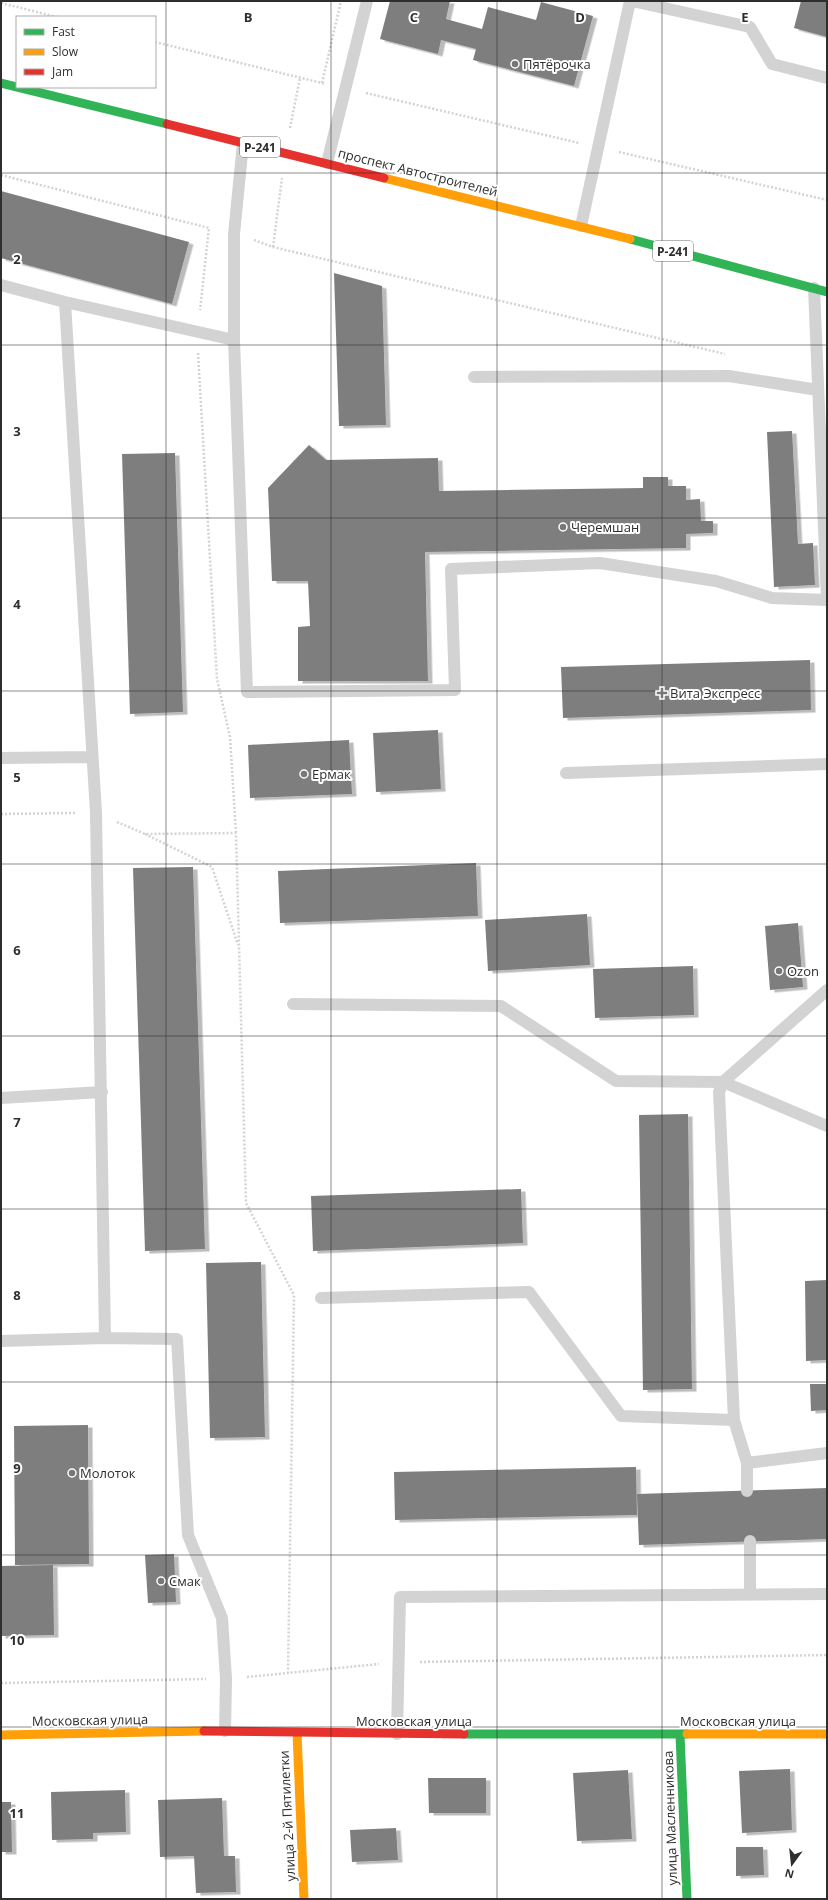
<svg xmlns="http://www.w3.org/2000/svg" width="828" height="1900" font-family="'Open Sans',sans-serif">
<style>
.building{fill:#7e7e7e;filter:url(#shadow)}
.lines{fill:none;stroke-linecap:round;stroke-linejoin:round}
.path{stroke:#d3d3d3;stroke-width:2.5;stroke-dasharray:2 2;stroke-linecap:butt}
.lane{stroke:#d3d3d3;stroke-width:12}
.fast{stroke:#30b455;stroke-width:9}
.slow{stroke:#ff9f0a;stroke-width:9}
.jam{stroke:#e5322d;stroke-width:9}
.grid{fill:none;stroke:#2e2e2e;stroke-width:1;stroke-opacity:0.55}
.poi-dot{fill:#777;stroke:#fff;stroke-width:1.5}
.labels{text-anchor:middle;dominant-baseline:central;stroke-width:4;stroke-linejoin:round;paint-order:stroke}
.shield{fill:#fff;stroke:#6d6d6d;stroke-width:1}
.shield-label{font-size:12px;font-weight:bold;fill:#2e2e2e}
.poi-label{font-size:13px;fill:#2e2e2e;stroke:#fff;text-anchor:start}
.street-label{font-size:13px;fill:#2e2e2e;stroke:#fff}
.grid-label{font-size:13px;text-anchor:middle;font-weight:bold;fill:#2e2e2e;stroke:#fff;stroke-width:4;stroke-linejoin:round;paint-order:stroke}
</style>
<defs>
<filter id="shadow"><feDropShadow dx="4.5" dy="2.5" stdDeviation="0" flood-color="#0004"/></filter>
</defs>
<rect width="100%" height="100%" fill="#fff"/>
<!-- building -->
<path class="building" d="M390 1H450L446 19 482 29 488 7 536 20 541 2 593 16 574 86 473 60 476 49 441 40 438 54 380 39Z
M801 1H827V37L794 28Z
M1 191 189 242 172 304 1 258Z
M334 273 382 286 386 425 339 426Z
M792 431 798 544 813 543 815 585 774 587 767 432Z
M309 445 326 460 438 458 439 491 643 488V477H668V486H686V500L700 499 701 521H713V533L686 534V548L425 552 428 681H298V627L310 626 308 581H272L268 488Z
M175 453 183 712 130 714 122 454Z
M810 660 811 710 563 718 561 667Z
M438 730 441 789 376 792 373 733Z
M349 740 352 794 250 798 248 745Z
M476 863 478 916 280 923 278 871Z
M193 867 205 1249 145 1251 133 868Z
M587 914 590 965 488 971 485 920Z
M798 923 803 987 770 990 765 926Z
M693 966 694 1015 595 1018 593 969Z
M688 1114 692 1389 643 1390 639 1115Z
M521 1189 523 1243 313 1251 311 1196Z
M261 1262 265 1437 210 1438 206 1263Z
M827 1280V1360L806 1361 805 1281Z
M810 1384H827V1410L811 1411Z
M88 1425 89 1564 15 1565 14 1426Z
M636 1467 637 1515 395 1520 394 1472Z
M827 1488V1539L639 1545 637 1494Z
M174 1554 176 1602 148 1603 145 1555Z
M53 1565 54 1635 1 1636V1566Z
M790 1769 792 1830 742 1833 739 1771Z
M628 1770 632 1839 577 1841 573 1773Z
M428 1778H486V1813H429Z
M125 1790 126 1832 93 1833V1839L52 1840 51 1792Z
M222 1798 224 1856H235L236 1892 196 1893 194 1856 160 1857 158 1800Z
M1 1802H11L12 1852H1Z
M396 1828 398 1860 352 1862 350 1830Z
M736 1847H763L764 1875 736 1876Z"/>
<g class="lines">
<!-- path -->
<path class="path" d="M1 3 57 17
M155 42 326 84
M322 83 341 1
M366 93 579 143
M290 128 300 78
M619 152 827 200
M1 175 209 228 200 310
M254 240 273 247 725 354
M273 247 282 178
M198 353 217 679 230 737 236 833
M1 814 76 813
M117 822 145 834 236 833 246 1203 294 1295 288 1673 379 1664
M145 834 212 867 238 945
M420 1662 827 1655
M247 1677 288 1673
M1 1683 206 1679"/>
<!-- lane -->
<path class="lane" d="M632 1 750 27 772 64 827 78
M243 143 234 234V340L247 692 455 690 451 569 600 563 716 581 772 598 827 600
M327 163 367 1
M581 226 630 1
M1 285 65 302 234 340
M814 288 827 600
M65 302 96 813 105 1338 177 1339 188 1535 222 1618 226 1679 225 1731
M474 377 729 376 818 390
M1 758 91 757
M566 773 827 764
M293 1004 501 1006 616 1081 723 1082 827 1126
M1 1098 102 1092
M321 1298 529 1292 621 1416 734 1420
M1 1341 105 1338
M747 1463 827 1453
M747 1491V1463L734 1420 719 1092 723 1082 827 990
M750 1541V1594
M397 1734 400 1597 827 1594"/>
<!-- fast -->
<path class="fast" d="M1 83 167 124
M630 239 827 292
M464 1734H687
M680 1735 687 1899"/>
<!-- slow -->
<path class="slow" d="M384 178 630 239
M297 1733 304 1899
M687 1734H827
M1 1735 204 1731"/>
<!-- jam -->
<path class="jam" d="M167 124 384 178
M204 1731 464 1734"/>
</g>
<!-- grid -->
<path class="grid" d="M166 1V1899M331 1V1899M497 1V1899M662 1V1899M1 173H827M1 345H827M1 518H827M1 691H827M1 864H827M1 1036H827M1 1209H827M1 1382H827M1 1555H827M1 1727H827"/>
<!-- markers -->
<g class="poi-dot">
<circle cx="515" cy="64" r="4"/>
<circle cx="563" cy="527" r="4"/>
<path d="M660 687h4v4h4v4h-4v4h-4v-4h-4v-4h4z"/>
<circle cx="304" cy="774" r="4"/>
<circle cx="779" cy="971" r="4"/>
<circle cx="72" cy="1473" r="4"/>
<circle cx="161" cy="1581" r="4"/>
</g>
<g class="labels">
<!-- shield labels -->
<g class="shield">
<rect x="240" y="137" width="40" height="20" rx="3"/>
<rect x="653" y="241" width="40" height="20" rx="3"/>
</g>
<g class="shield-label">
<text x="260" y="147">Р-241</text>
<text x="673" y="251">Р-241</text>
</g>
<!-- poi labels -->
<g class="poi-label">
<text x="523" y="64">Пятёрочка</text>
<text x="571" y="527">Черемшан</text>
<text x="670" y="693">Вита Экспресс</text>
<text x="312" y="774">Ермак</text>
<text x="787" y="971">Ozon</text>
<text x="80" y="1473">Молоток</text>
<text x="169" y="1581">Смак</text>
</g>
<!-- street labels -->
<g class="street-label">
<text transform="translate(418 172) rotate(14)">проспект Автостроителей</text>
<text transform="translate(90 1720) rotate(-1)">Московская улица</text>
<text x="414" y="1721">Московская улица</text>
<text x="738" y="1721">Московская улица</text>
<text transform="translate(287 1816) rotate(-93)">улица 2-й Пятилетки</text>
<text transform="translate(670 1818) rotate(-92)">улица Масленникова</text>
</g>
</g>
<g class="grid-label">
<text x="248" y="22">B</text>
<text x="414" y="22">C</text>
<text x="580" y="22">D</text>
<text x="745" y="22">E</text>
<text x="17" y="264">2</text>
<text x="17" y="436">3</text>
<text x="17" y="609">4</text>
<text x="17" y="782">5</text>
<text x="17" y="955">6</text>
<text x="17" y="1127">7</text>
<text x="17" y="1300">8</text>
<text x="17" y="1473">9</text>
<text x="17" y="1645">10</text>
<text x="17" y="1818">11</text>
</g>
<!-- border -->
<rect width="828" height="1900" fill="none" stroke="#2e2e2e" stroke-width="4"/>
<!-- legend -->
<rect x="16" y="16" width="140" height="72" fill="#ffffff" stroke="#ababab"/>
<rect x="24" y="29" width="20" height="6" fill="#30b455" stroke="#ababab"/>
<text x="52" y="36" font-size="12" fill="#2e2e2e">Fast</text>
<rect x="24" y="49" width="20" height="6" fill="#ff9f0a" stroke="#ababab"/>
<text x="52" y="56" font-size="12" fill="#2e2e2e">Slow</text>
<rect x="24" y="69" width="20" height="6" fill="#e5322d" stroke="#ababab"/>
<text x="52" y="76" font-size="12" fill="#2e2e2e">Jam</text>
<!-- north arrow -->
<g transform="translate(792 1864) rotate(195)" stroke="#ffffff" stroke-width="3" paint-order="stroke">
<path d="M0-3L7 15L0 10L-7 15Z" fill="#2e2e2e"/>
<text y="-6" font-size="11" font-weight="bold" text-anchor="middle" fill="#2e2e2e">N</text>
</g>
</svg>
